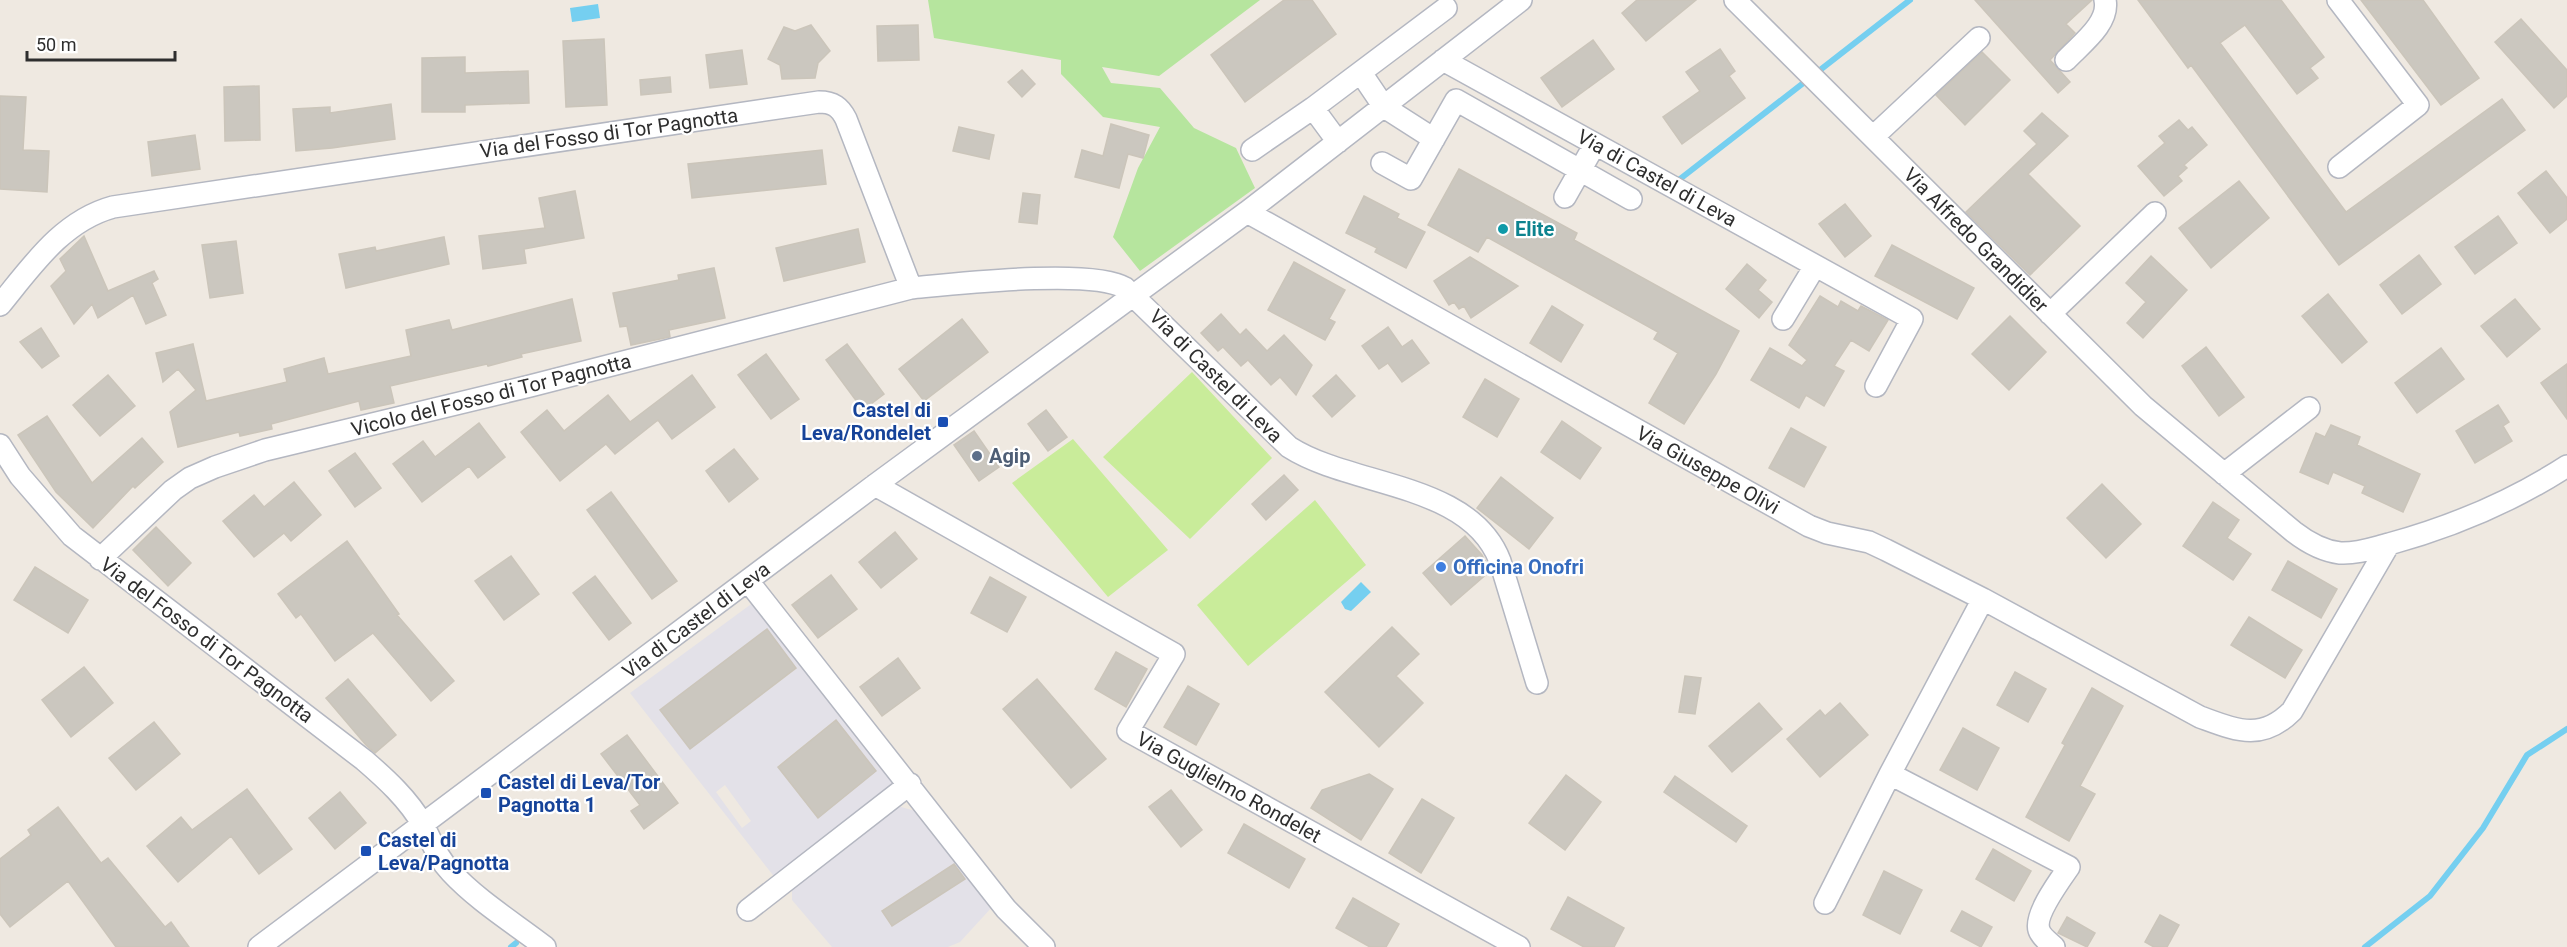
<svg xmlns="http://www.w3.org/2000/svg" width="2567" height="947" font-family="Roboto,sans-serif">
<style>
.industrial{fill:#e3e1e8;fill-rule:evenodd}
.green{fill:#b6e59e}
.pitch{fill:#c9ec9a}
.water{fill:#75cff0}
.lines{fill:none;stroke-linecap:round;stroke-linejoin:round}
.stream{stroke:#75cff0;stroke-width:6}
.building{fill:#cbc7bf;stroke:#cbc5ba;stroke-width:1.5}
.minor-casing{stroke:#b4b7c1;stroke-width:24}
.minor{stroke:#fff;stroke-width:21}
.culture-dot{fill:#0f9aa8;stroke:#fff;stroke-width:2}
.transit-dot{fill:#1a4fb4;stroke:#fff;stroke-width:2}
.service-dot{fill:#5c6f8a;stroke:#fff;stroke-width:2}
.shop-dot{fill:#3f7fe0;stroke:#fff;stroke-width:2}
.labels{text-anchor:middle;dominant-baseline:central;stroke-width:4.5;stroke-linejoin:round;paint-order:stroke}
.street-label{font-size:20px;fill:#2e2e2e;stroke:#fff}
.culture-label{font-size:20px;font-weight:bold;fill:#0d838f;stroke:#fff;text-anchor:start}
.transit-label{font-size:20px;font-weight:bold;fill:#164399;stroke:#fff;text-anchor:start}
.service-label{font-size:20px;font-weight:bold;fill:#4e5e75;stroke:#fff;text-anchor:start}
.shop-label{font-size:20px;font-weight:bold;fill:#366cbe;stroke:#fff;text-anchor:start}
</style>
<rect width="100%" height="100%" fill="#efe9e1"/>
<!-- industrial -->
<path class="industrial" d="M754 602 897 788 776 879 630 693ZM766 630 796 669 690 749 661 711ZM835 720 876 771 818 818 778 766ZM725 785 751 821 742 828 716 792Z
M894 805 919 812 993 906 960 942 948 947H832L792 900V882ZM955 864 964 879 891 926 882 910Z"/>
<!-- green -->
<path class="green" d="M928 0H1260L1159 76 1102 67 1111 83 1160 88 1194 128 1236 148 1255 188 1140 271 1113 237 1138 168 1160 127 1103 117 1061 74V60L934 38Z"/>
<!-- pitch -->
<path class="pitch" d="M1192 372 1272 458 1190 539 1103 457Z
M1073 439 1168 550 1108 597 1012 483Z
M1315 500 1366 565 1248 666 1197 605Z"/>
<!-- water -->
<path class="water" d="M598 4 600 18 572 22 570 8Z
M1361 582 1371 592 1351 611 1345 609 1341 602Z"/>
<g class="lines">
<!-- stream -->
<path class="stream" d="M1680 179 1910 0
M511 947 516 943
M2365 947 2430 896 2483 828 2527 755 2567 729"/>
</g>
<!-- building -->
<path class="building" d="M1284 0H1312L1336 34 1245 102 1211 55Z
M1637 0H1696L1646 41 1622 13Z
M1975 0H2092L2066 24 2075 33 2050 60 2070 82 2058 93Z
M2138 0H2281L2324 57 2310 68 2318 78 2297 94 2245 25 2220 43 2346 212 2502 99 2525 130 2339 265 2191 65 2188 68Z
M2361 0H2423L2479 78 2441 105Z
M2521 19 2567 70V96L2554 108 2495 42Z
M811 25 830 51 818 63 815 78 782 79 780 65 768 59 784 27 795 31Z
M918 25 919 60 878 61 877 26Z
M604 39 607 105 566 107 563 41Z
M1593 40 1614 69 1562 107 1541 78Z
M1720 49 1735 71 1729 76 1745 98 1682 144 1663 117 1700 91 1686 72Z
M742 50 747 84 710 88 706 55Z
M1982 52 2010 80 1965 125 1936 95Z
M465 57V73L528 71 529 103 465 105V112H422V58Z
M1022 70 1035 84 1022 97 1008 82Z
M670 77 671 92 641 95 640 80Z
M259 86 260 140 225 141 224 87Z
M0 96 26 97 23 150 49 151 47 192 0 189Z
M391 104 395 139 332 148 296 151 293 109 330 107V113Z
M2042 113 2068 136 2028 174 2080 226 2030 275 1966 212 2037 144 2024 131Z
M2179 120 2188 130 2192 127 2207 145 2184 165 2187 168 2178 176 2182 181 2164 196 2138 166 2165 143 2159 136Z
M1111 124 1149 135 1143 158 1128 154 1119 188 1075 177 1082 150 1103 156Z
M959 127 994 135 989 159 953 151Z
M195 135 200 169 152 176 148 142Z
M822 150 826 184 692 198 688 164Z
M1459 169 1577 233 1574 240 1739 331 1716 374 1684 424 1649 403 1678 353 1654 339 1658 332 1487 237 1478 252 1428 225Z
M2546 171 2567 198V219L2550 233 2518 193Z
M2239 181 2269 218 2211 268 2179 228Z
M575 191 584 238 524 249 526 263 483 269 479 236 545 228 539 198Z
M1023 193 1040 195 1037 224 1019 222Z
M1364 196 1399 214 1397 218 1425 232 1406 268 1375 252 1377 248 1346 233Z
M1845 204 1871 236 1845 257 1819 224Z
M2498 216 2517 243 2475 274 2455 247Z
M858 229 865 262 784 281 776 248Z
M84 236 108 291 154 271 158 279 152 283 166 315 146 324 133 295 98 318 92 304 74 324 51 286 66 271 60 259Z
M444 237 449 264 346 288 339 254 375 247 376 251Z
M236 241 243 293 210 298 202 245Z
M1892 245 1974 288 1957 319 1875 276Z
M2419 255 2441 284 2402 314 2380 285Z
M2151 256 2187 290 2143 338 2127 323 2146 302 2126 283Z
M1470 257 1518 286 1471 318 1464 306 1459 309 1454 302 1449 305 1434 281Z
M1294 262 1345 290 1329 319 1335 322 1325 340 1268 310Z
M1747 264 1766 280 1758 290 1772 302 1759 318 1726 289Z
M714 268 725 318 669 330 670 337 631 345 627 326 620 327 613 293 679 280 678 275Z
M2328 294 2367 342 2342 363 2302 316Z
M1820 296 1838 307 1841 301 1858 311 1861 306 1888 320 1869 351 1851 340 1834 366 1844 371 1824 406 1806 395 1799 408 1751 380 1770 348 1802 366 1807 360 1789 345Z
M572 299 581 341 521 354 522 357 488 366 487 364 390 386 394 403 361 410 359 401 271 424 272 429 240 436 239 432 178 447 170 412 196 390 178 369 163 382 156 353 193 344 206 401 287 382 284 369 324 358 328 374 411 356 406 330 449 320 452 330Z
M2515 299 2540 329 2507 357 2481 326Z
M1552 306 1583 325 1561 362 1530 343Z
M1221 314 1240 335 1246 329 1267 351 1284 335 1312 365 1296 395 1280 377 1271 385 1248 360 1241 366 1223 347 1218 351 1201 333Z
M2010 316 2046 352 2009 390 1972 354Z
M962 319 988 352 924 401 899 369Z
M1388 327 1402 347 1412 340 1429 363 1402 382 1388 363 1379 369 1362 346Z
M41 328 59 356 42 368 20 342Z
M847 344 884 394 863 410 826 360Z
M2206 347 2244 397 2219 416 2182 366Z
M2441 348 2464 379 2417 413 2395 383Z
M766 354 799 399 771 419 738 375Z
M2567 364V419L2541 383Z
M108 375 135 406 100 436 73 405Z
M692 375 715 407 672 439 658 420 615 454 606 444 560 481 521 432 547 410 564 431 608 395 630 422Z
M1336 375 1355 396 1332 417 1313 396Z
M1485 379 1519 399 1497 437 1463 417Z
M2498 405 2509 422 2503 426 2512 441 2475 463 2456 431Z
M1046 410 1067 437 1048 451 1028 424Z
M47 416 92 483 142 438 163 462 135 488 133 486 93 528 56 492 18 435Z
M1562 421 1601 448 1580 479 1541 452Z
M479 423 505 457 478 478 469 466 422 502 393 464 423 441 435 457Z
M2331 425 2360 437 2357 445 2420 474 2403 512 2362 493 2365 486 2333 472 2328 484 2300 472 2316 433 2325 437Z
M1791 428 1826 447 1804 487 1769 468Z
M974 431 999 467 979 481 954 445Z
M734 449 758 479 729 502 706 471Z
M355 453 381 488 355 507 329 471Z
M1284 475 1298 490 1266 520 1252 504Z
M1501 477 1553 518 1529 549 1477 508Z
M294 482 321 515 291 541 284 533 254 557 223 521 254 495 264 507Z
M2102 484 2141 524 2106 558 2067 518Z
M611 492 677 581 652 599 587 510Z
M2213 502 2239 520 2227 538 2251 554 2233 580 2183 546Z
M156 527 191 563 168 586 133 550Z
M895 532 917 559 881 588 859 562Z
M1465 536 1482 555 1490 571 1451 605 1423 573Z
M347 541 399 614 397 615 454 681 431 701 373 633 335 661 301 614 296 618 278 594Z
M511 556 539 594 504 620 475 581Z
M2288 561 2337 589 2321 618 2272 590Z
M35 567 88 600 68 633 14 600Z
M831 575 857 609 818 638 792 605Z
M595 576 631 623 609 640 573 593Z
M990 577 1026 597 1007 632 971 613Z
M2249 617 2302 650 2285 678 2231 645Z
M1392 627 1419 654 1396 676 1423 703 1379 747 1325 692Z
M767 629 796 668 690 749 660 710Z
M1116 652 1147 669 1126 707 1095 689Z
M898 658 920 688 882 716 860 687Z
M84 667 113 703 71 737 42 700Z
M2015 672 2046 689 2028 722 1997 705Z
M1685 676 1701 678 1695 714 1679 712Z
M348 679 396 735 375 753 366 745 326 698Z
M1037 679 1106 759 1071 788 1003 709Z
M1188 686 1219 704 1196 745 1164 727Z
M2092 688 2123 706 2080 786 2095 794 2069 841 2026 817 2065 745 2062 743Z
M1759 703 1782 729 1732 772 1709 746Z
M1840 703 1868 735 1820 777 1787 739 1820 710 1825 716Z
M836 720 876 771 818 818 778 767Z
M154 722 180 754 136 790 109 758Z
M1963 728 1999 748 1977 790 1940 770Z
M627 735 678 803 644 829 631 811 640 805 601 754Z
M1369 774 1393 789 1361 840 1311 808 1322 790Z
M1566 775 1601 802 1565 850 1529 823Z
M1675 776 1747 826 1736 842 1664 792Z
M247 789 292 849 259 874 231 836 178 882 147 846 181 817 192 830Z
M1171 790 1202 830 1181 847 1149 807Z
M340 792 366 823 335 849 309 818Z
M1422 799 1454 818 1421 873 1389 853Z
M58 807 101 863 108 858 165 927 171 922 189 947H116L68 881 10 927 0 914V859L31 835 28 830Z
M1244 824 1305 859 1289 888 1228 853Z
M1993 849 2031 871 2014 901 1976 879Z
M954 864 965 879 892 926 882 911Z
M1884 871 1922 890 1900 934 1863 915Z
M1568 897 1624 928 1614 947H1584L1551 929Z
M1353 898 1399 924 1386 947H1370L1336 928Z
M1962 911 1992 927 1981 947 1951 931Z
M2160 915 2179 925 2167 947H2154L2145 942Z
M2067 917 2095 933 2087 947 2058 933Z"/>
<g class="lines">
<!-- minor casing -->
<g class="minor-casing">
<path id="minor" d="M1735 0 2143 406 2294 532C2307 542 2323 551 2340 553 2357 554 2373 548 2389 544 2451 527 2513 501 2567 466
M2338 0 2418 105 2339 167
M1443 60 1912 319 1876 386
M2066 60C2081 44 2110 23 2105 0
M1361 73 1384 107 1434 139
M1313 108 1338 142
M1873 137 1979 38
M1252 150 1313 108 1446 8
M1382 163 1411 179 1456 100 1631 199
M1565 197 1595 144
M1247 212 1809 526 1827 533 1869 542 1886 550 1983 599 2200 717C2236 730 2261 742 2292 711L2389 544
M0 305C32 266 62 221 113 207L819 102C833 102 840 107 846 119L911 288C954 284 1093 268 1125 288L1289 447C1351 487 1470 482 1500 561L1537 683
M2050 314 2155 213
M1783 319 1815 266
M0 445 20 476 72 536 364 760C386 779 408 799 423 825 433 843 436 856 451 872 478 901 514 923 545 947
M2224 474 2309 408
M875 485 1174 654 1128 731 1519 947
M100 559 173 490 190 478 215 467 265 450 530 386 911 288
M748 581 1006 909 1044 947
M1890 774 2069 867C2060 880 2034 915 2039 930 2041 937 2049 942 2054 947
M1825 903 1890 774 1983 599
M748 910 910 784
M259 947 875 485 1247 212 1521 0"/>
</g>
<!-- minor -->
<use href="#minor" class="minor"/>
</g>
<!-- markers -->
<circle class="culture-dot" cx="1503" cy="229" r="6"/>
<g class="transit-dot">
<rect x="937" y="416" width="12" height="12" rx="3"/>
<rect x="480" y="787" width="12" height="12" rx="3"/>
<rect x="360" y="845" width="12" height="12" rx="3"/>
</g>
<circle class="service-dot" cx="977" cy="456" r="6"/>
<circle class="shop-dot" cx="1441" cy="567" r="6"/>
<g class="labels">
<!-- street labels -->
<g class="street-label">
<text transform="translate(609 133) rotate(-8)">Via del Fosso di Tor Pagnotta</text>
<text transform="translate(1657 178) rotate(29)">Via di Castel di Leva</text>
<text transform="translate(1976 240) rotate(45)">Via Alfredo Grandidier</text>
<text transform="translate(1216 376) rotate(45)">Via di Castel di Leva</text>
<text transform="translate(491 395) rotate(-14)">Vicolo del Fosso di Tor Pagnotta</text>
<text transform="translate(1708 470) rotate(29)">Via Giuseppe Olivi</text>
<text transform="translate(696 620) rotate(-37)">Via di Castel di Leva</text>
<text transform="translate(207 640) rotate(37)">Via del Fosso di Tor Pagnotta</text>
<text transform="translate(1229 787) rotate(29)">Via Guglielmo Rondelet</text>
</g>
<!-- culture labels -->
<g class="culture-label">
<text x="1515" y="229">Elite</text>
</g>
<!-- transit labels -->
<g class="transit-label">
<text x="931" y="410" text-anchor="end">Castel di<tspan x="931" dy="23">Leva/Rondelet</tspan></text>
<text x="498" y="782">Castel di Leva/Tor<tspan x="498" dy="23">Pagnotta 1</tspan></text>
<text x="378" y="840">Castel di<tspan x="378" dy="23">Leva/Pagnotta</tspan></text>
</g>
<!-- service labels -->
<g class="service-label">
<text x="989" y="456">Agip</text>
</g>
<!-- shop labels -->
<g class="shop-label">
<text x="1453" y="567">Officina Onofri</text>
</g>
</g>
<!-- scale -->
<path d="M27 51v9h148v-9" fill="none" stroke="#2e2e2e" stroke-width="3"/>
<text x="36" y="51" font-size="18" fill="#2e2e2e" stroke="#ffffff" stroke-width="4.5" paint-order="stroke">50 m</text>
</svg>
